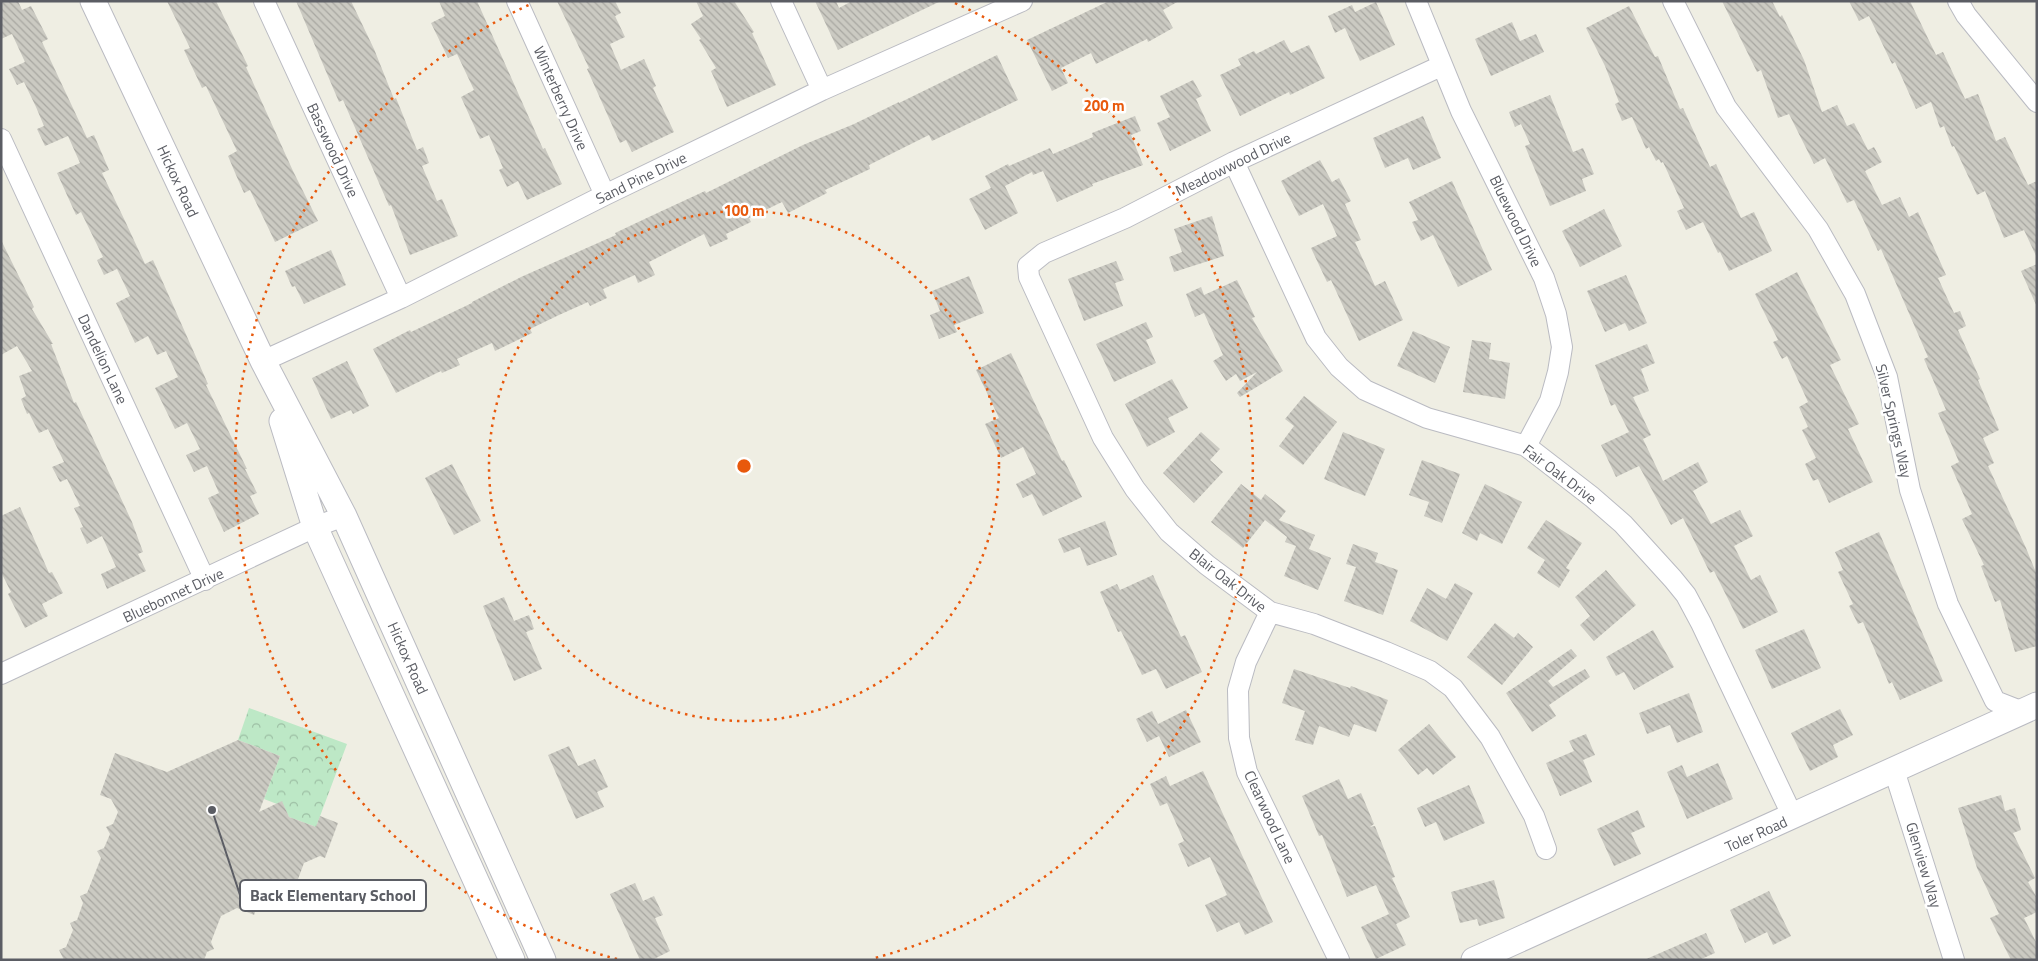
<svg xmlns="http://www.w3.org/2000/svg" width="2038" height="961" font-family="'Titillium Web',sans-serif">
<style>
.forest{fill:url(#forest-crowns)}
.building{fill:url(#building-back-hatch)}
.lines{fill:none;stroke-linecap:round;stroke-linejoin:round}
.minor-casing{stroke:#babbc2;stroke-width:22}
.tertiary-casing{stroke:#babbc2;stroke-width:27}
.minor{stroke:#fff;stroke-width:20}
.tertiary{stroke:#fff;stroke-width:25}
.ring{fill:none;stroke:#e8590c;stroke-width:2.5;stroke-dasharray:2.5 5}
.labels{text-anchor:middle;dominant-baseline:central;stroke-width:5;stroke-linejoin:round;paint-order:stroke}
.street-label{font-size:15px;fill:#5b5d64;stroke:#fff}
.centre{fill:#e8590c;stroke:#fff;stroke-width:2.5}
.ring-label{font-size:15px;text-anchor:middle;font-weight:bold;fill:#e8590c;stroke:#fff;stroke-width:5;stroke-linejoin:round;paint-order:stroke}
.leader{fill:none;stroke:#5b5d64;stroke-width:2}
.callout-dot{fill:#5b5d64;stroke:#fff;stroke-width:2}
.callout{fill:#fff;stroke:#5b5d64;stroke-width:2}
.callout-label{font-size:16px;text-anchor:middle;font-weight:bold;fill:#5b5d64}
</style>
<defs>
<pattern id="forest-crowns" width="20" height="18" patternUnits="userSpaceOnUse" patternTransform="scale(1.25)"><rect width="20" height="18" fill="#bde8c6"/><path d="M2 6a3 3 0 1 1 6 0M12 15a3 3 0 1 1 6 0" fill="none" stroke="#9dbfa4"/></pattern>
<pattern id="building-back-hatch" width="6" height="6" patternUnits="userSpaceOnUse" patternTransform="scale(1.25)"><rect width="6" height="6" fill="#cbcac2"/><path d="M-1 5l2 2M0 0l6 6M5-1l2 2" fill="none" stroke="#a8a7a1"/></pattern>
</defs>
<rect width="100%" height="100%" fill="#efeee3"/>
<!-- forest -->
<path class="forest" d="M249 708 347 744 316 827 289 817 282 802 277 804 264 799 280 756 238 740Z"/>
<!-- building -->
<path class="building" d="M1 1H18L22 10 31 6 48 39 42 42 87 138 94 135 109 170 102 173 126 223 145 264 153 260 208 384 206 385 247 469H245L257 493 250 496 259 514 224 532 208 498 219 493 207 466 194 472 186 455 200 449 187 423 175 429 155 388 178 377 166 351 157 355 148 336 135 343 116 303 130 296 117 269 104 275 97 260 103 257 81 212 76 215 57 173 80 163 68 136 45 146 37 129 44 126 36 107 24 82 17 85 9 69 25 62 12 34 1 39Z
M167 1H216L248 66 246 67 293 171 318 221 275 242 250 190 244 193 236 175 228 156 237 151 206 86 202 88 184 50 190 48Z
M296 1H351L374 49 394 99 396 98 417 150 423 147 429 163 422 166 437 201 442 199 458 236 410 255 391 205 389 206 343 100 339 102Z
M439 1H477L543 149 545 148 562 184 527 200 518 181 507 187 499 170 503 168 489 135 480 139 461 97 474 90 457 54 448 58 431 23 445 16Z
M557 1H615L621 13 615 16 625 37 610 44 621 70 644 59 656 86 653 88 674 132 632 152 626 140 620 143 587 69 589 68Z
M696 1H734L754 32 752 33 776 85 727 107 711 71 716 68 699 40 701 39 691 24 703 16Z
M815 1H836L839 8 852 1H941L838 50Z
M1109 1H1179L1163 10 1173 28 1148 42 1147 39 1096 64 1091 53 1061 68 1068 83 1052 91 1027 40Z
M1722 1H1772L1780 17 1782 15 1804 60 1822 112 1837 105 1847 126 1854 123 1868 150 1874 147 1882 162 1865 171 1882 205 1900 197 1909 217 1918 212 1946 275 1938 278 1954 313 1960 311 1966 326 1958 330 1980 379 1978 380 1999 430 1983 438 1994 463 1988 466 2026 548 2037 575V646L2015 652 2000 600 1995 602 1981 566 1984 565 1962 519 1972 514 1951 466 1959 462 1938 413 1946 410 1924 359 1928 357 1881 249 1878 251 1854 200 1847 203 1825 158 1814 164 1789 114 1778 118 1761 70 1757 72Z
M1849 1H1910L1936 55 1943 52 1965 99 1978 94 1996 141 2005 137 2028 185 2037 181V258L2024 230 2004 238 1985 191 1977 195 1954 146 1952 147 1944 126 1940 128 1931 102 1916 109 1895 62 1892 64 1869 16 1859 21Z
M1376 2 1395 45 1360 61 1345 28 1335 33 1328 16 1352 5 1355 12Z
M1629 6 1655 57 1658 56 1680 109 1683 108 1710 167 1716 164 1741 218 1754 212 1772 251 1729 271 1720 252 1718 253 1703 222 1686 230 1677 211 1684 208 1663 162 1661 163 1659 159 1656 161 1649 147 1646 149 1632 117 1622 121 1615 104 1619 102 1605 66 1586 28Z
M1512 22 1520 41 1536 34 1544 52 1491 76 1475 39Z
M1284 40 1291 53 1309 45 1325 78 1290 95 1289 92 1240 116 1220 75 1241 65 1238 59 1254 51 1256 54Z
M997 55 1018 100 932 141 929 135 869 165 870 169 825 190 827 193 788 213 782 202 749 218 751 222 726 234 728 239 710 247 704 234 649 262 655 275 638 283 635 275 603 289 607 298 590 306 588 302 559 315 530 329 532 333 495 351 492 343 457 359 460 365 442 373 441 371 396 393 373 349 410 330 411 332 472 303V302L521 277 616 235 615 233 651 216 705 191 706 193 803 145 854 124 899 102V103Z
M1193 80 1202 96 1196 99 1211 131 1170 151 1157 123 1170 117 1160 96Z
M1550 95 1573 152 1583 148 1594 174 1582 179 1586 191 1550 206 1525 146 1530 144 1521 124 1515 127 1509 112Z
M1135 116 1141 131 1131 135 1143 165 1092 184 1093 186 1057 202 1043 171 1033 175 1032 172 1005 186 1018 213 985 230 969 199 991 188 985 176 1008 164 1009 166 1050 148 1053 154 1093 137 1092 133Z
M1423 116 1441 158 1413 170 1408 158 1385 168 1373 138Z
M1320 160 1332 182 1339 178 1351 201 1345 204 1361 240 1355 242 1375 286 1385 281 1403 320 1359 341 1331 280 1327 282 1311 248 1337 236 1323 204 1299 216 1281 181Z
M1452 181 1492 270 1458 287 1433 235 1421 241 1412 222 1418 220 1409 202Z
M1604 209 1622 246 1580 267 1562 231Z
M1212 216 1224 256 1174 272 1169 257 1182 252 1174 229Z
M1 240 34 307 32 309 53 344H51L74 403 76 402 132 522 143 552 138 554 146 571 107 589 101 574 116 567 102 536 87 544 80 528 83 527 74 508 80 506 67 479 60 482 52 467 64 462 48 429 39 433 29 413 27 414 21 399 26 396 19 376 32 371 17 346 1 355Z
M331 250 346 285 304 304 295 286 292 287 285 271Z
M1116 261 1124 280 1115 283 1123 306 1084 321 1068 279Z
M2037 264V307L2021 271Z
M1797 272 1841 360 1830 365 1859 424 1848 429 1873 482 1829 503 1818 479 1813 481 1805 464 1816 458 1802 430 1808 427 1799 407 1808 402 1787 356 1782 359 1773 342 1778 340 1755 294Z
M1626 275 1647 323 1629 331 1625 323 1605 332 1587 291Z
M969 276 984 313 954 325 957 332 939 339 930 315 940 311 932 291Z
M1237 280 1255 317 1252 318 1283 371 1240 397 1237 393 1257 372 1240 381 1236 374 1226 381 1213 361 1223 355 1204 313 1195 317 1186 294 1201 287 1204 295Z
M1146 322 1153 337 1146 340 1156 363 1114 382 1096 344Z
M1413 331 1450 347 1435 383 1397 366Z
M1472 340 1491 343 1489 359 1510 363 1505 399 1463 392Z
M1647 344 1655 363 1641 369 1649 391 1633 397 1651 435 1643 439 1663 481 1698 462 1708 482 1693 491 1711 524 1740 510 1753 536 1734 546 1751 580 1760 575 1778 612 1743 629 1714 571 1710 573 1683 518 1671 525 1639 466 1616 477 1601 445 1629 432 1615 404 1611 406 1595 365Z
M1011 353 1062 461 1064 460 1082 497 1043 516 1032 494 1023 498 1016 484 1036 474 1023 447 1001 458 985 424 999 418 976 370Z
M347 361 369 406 353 414 351 410 331 419 312 378Z
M1172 379 1188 408 1168 418 1175 432 1147 447 1125 404Z
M1304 396 1337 422 1303 465 1279 446 1294 426 1285 419Z
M1201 432 1220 449 1210 460 1223 472 1194 503 1163 473Z
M1343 432 1385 449 1365 496 1324 479Z
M1422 460 1460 474 1442 523 1424 516 1429 502 1409 495Z
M452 464 481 521 454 535 425 478Z
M1241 484 1261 500 1265 494 1286 511 1279 520 1315 535 1309 549 1331 558 1318 590 1284 576 1296 546 1285 542 1287 537 1265 520 1243 548 1211 522Z
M1485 484 1522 502 1502 544 1480 533 1477 541 1462 533Z
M20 507 49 573 52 572 63 593 42 604 48 616 25 628 8 594 11 592 1 572V516Z
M1546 520 1582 543 1566 568 1570 570 1559 588 1537 573 1545 560 1527 548Z
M1105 521 1117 555 1087 566 1080 547 1064 553 1058 539Z
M1879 532 1943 681 1900 700 1892 682 1889 684 1863 622 1858 624 1849 606 1853 604 1838 572 1843 570 1835 552Z
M1353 544 1378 553 1375 562 1398 570 1383 615 1344 601 1356 567 1346 564Z
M1606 570 1636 605 1594 641 1580 625 1590 616 1575 597Z
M1153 575 1181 637 1185 635 1202 672 1166 689 1156 669 1142 675 1121 631 1118 632 1100 592 1117 584 1120 590Z
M1455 583 1473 593 1447 641 1410 621 1427 588 1446 599Z
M504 597 514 621 529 615 534 629 526 632 542 669 514 681 483 606Z
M1495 623 1514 638 1518 633 1533 647 1502 685 1467 657Z
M1804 629 1821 668 1772 689 1755 650Z
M1653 630 1674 667 1634 690 1624 672 1616 676 1606 657Z
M1571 649 1577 656 1548 681 1553 687 1585 669 1590 677 1549 705 1556 716 1532 732 1506 693Z
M1294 669 1350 688 1351 686 1388 700 1376 732 1354 724 1349 737 1319 726 1313 745 1295 740 1305 711 1282 703Z
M1689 693 1703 732 1677 743 1670 725 1647 734 1639 713Z
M1840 709 1853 735 1833 745 1838 757 1810 771 1791 733Z
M1186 710 1201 742 1169 757 1159 736 1147 742 1136 719 1152 711 1158 724Z
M1429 724 1456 757 1433 775 1427 768 1418 775 1398 750Z
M1586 734 1595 755 1583 760 1592 782 1560 796 1546 763 1574 751 1569 741Z
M238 740 280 756 259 812 282 801 289 817 316 827 320 816 338 823 325 858 320 856 304 863 291 898 264 888 254 915 237 908 221 916 211 942 214 949 207 952 204 960H64L59 950 66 947 73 930 70 923 77 920 83 903 80 896 87 893 101 858 97 851 104 848 110 834 106 827 113 824 118 812 111 799 100 795 115 753 167 772Z
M569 746 578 766 595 759 608 787 597 792 604 807 576 819 548 755Z
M1718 763 1733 799 1687 819 1667 772 1682 765 1687 777Z
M1203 771 1273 922 1245 935 1239 922 1217 932 1205 905 1227 895 1210 857 1188 867 1178 844 1184 841 1167 803 1160 806 1150 784 1166 776 1170 786Z
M1339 779 1348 799 1361 793 1374 824 1370 827 1375 826 1395 877 1392 878 1410 917 1396 924 1406 945 1376 959 1361 927 1389 914 1376 885 1347 897 1322 835 1319 836 1302 796Z
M1469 785 1485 823 1444 841 1436 822 1425 827 1417 808Z
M2001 795 2005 811 2015 808 2021 830 2013 833 2035 878 2028 882 2037 898V912L2024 918 2037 944V960H2011L1990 918 1999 914 1977 868 1958 808Z
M1638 810 1645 827 1631 833 1641 854 1614 866 1597 829Z
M1494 880 1505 918 1479 926 1477 919 1460 923 1451 892Z
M635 883 643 901 654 896 663 915 655 918 670 951 652 960H640L610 894Z
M1769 891 1791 936 1773 945 1767 932 1745 943 1730 910Z
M1706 933 1715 953 1699 960H1644Z"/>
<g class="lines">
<!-- minor casing -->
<g class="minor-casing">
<path id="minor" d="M264 1 401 298
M517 1 605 195
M781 1 822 90
M1416 1 1461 111 1544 278 1556 314 1562 347 1558 372 1550 401 1526 446
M1673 1 1726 107 1818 229 1855 294 1887 377 1910 490 1948 604 1995 701 2023 712
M1958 1 1966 15 2037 102
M1441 66 1234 162 1125 218 1044 253 1028 266 1029 277 1103 438 1135 489 1169 532 1207 565 1270 612 1314 624 1386 652 1430 671 1453 688 1490 737 1534 816 1546 849
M1 139 205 580
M1234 162 1316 338 1339 367 1365 390 1427 418 1526 446 1592 497 1623 524 1673 579 1686 595 1701 623 1793 817
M263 361 401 298 605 195 822 90 1022 1
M1270 612 1246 662 1238 690 1239 738 1247 772 1339 960
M1 674 315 527 344 516
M1894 770 1954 960"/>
</g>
<!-- tertiary casing -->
<g class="tertiary-casing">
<path id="tertiary" d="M93 1 263 361 344 516 543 960
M282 421 315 527 512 960
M1474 960 2037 705"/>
</g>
<!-- minor -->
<use href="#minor" class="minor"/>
<!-- tertiary -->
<use href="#tertiary" class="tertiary"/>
</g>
<!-- distance rings -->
<g class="ring">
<circle cx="744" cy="466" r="255"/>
<path d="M617 959A509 509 0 0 1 533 3M955 3A509 509 0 0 1 871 959"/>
</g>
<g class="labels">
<!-- street labels -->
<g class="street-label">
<text transform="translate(561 98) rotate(66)">Winterberry Drive</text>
<text transform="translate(333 150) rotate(65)">Basswood Drive</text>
<text transform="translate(1233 164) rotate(-26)">Meadowwood Drive</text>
<text transform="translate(641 178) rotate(-26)">Sand Pine Drive</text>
<text transform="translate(178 181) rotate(65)">Hickox Road</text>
<text transform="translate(1516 221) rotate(64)">Bluewood Drive</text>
<text transform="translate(103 359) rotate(65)">Dandelion Lane</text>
<text transform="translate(1894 421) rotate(77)">Silver Springs Way</text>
<text transform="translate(1560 474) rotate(37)">Fair Oak Drive</text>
<text transform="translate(1228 580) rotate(38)">Blair Oak Drive</text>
<text transform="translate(173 595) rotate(-25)">Bluebonnet Drive</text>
<text transform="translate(408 658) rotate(66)">Hickox Road</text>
<text transform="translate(1270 817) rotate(65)">Clearwood Lane</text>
<text transform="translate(1756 834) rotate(-24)">Toler Road</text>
<text transform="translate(1924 865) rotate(73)">Glenview Way</text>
</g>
</g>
<circle cx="744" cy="466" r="8" class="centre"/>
<g class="ring-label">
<text x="1104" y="111">200 m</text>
<text x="744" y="216">100 m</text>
</g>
<!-- callouts -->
<path class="leader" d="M212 810L240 895"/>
<circle class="callout-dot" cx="212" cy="810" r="5"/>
<rect class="callout" x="240" y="880" width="186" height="31" rx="5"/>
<g class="callout-label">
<text x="333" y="901">Back Elementary School</text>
</g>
<!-- border -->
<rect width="2038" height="961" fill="none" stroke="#5b5d64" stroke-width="5"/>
</svg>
